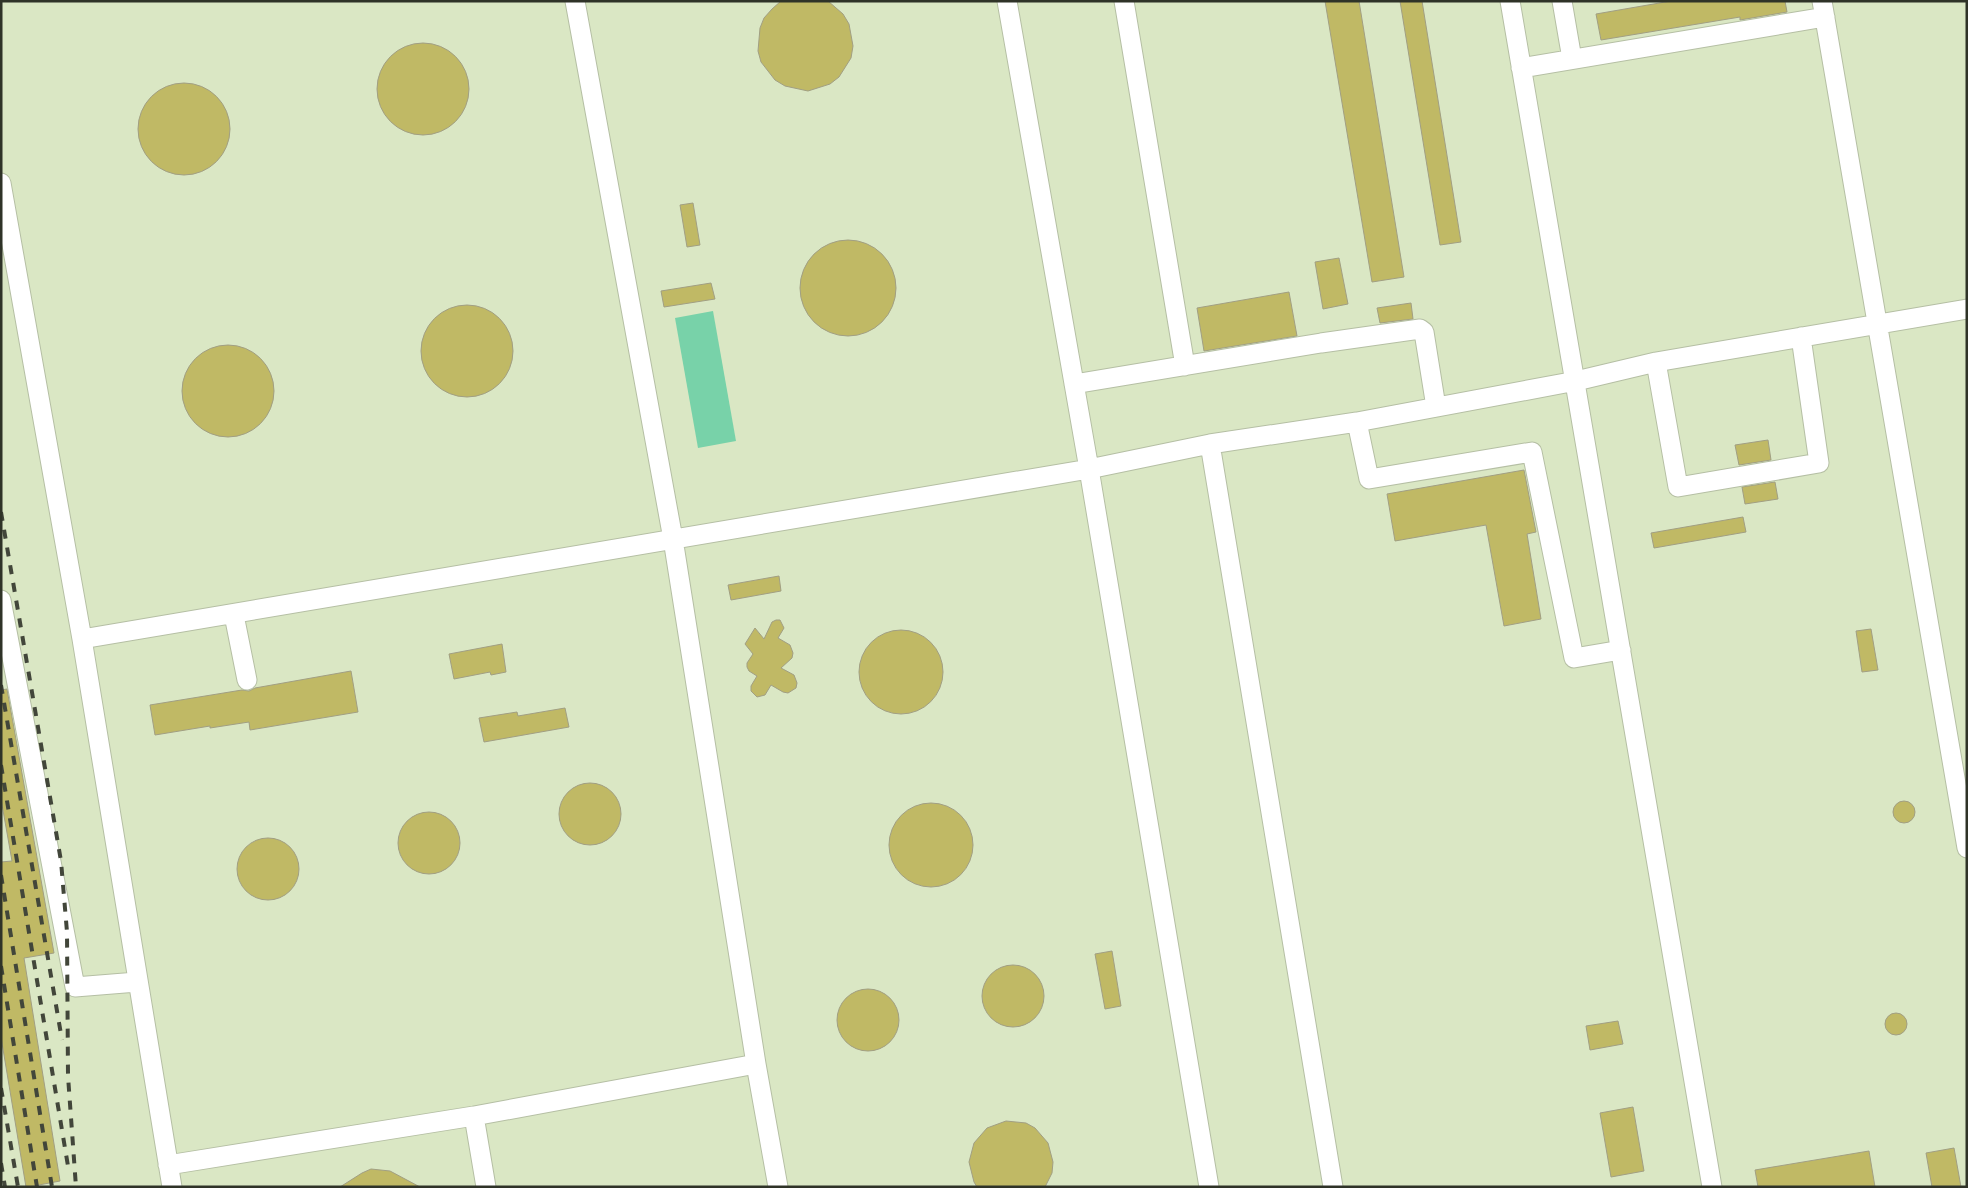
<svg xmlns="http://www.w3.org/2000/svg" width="1968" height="1188" font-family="'Fira Sans',sans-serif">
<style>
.built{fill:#dae7c4}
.water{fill:#78d2a9}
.building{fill:#c0b965;stroke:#a19f83}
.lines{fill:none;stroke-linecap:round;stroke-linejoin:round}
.minor-casing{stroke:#b5bfa4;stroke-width:21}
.minor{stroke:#fff;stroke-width:19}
.rail{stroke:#42463a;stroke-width:4;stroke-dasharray:9 9;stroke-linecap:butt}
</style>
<rect width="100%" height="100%" fill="#e7f2d5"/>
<!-- built -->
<path class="built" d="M1 1H1967V1187H1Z"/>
<!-- water -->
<path class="water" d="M713 311 736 441 698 448 675 318Z"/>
<!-- building -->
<path class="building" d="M781 1H828L843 14 849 24 853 46 851 58 839 77 830 84 808 91 785 86 775 80 761 62 758 51 760 28 764 18 772 9Z
M1325 1H1359L1404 277 1372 282Z
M1400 1H1422L1461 242 1440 245Z
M1671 1H1785L1787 12 1740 20V17L1601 40 1596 14Z
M377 89a46 46 0 1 1 92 0a46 46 0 1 1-92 0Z
M138 129a46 46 0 1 1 92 0a46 46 0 1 1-92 0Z
M693 203 700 245 687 247 680 205Z
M800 288a48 48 0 1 1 96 0a48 48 0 1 1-96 0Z
M1339 258 1348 304 1323 309 1315 262Z
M711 283 715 299 664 307 661 291Z
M1289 292 1297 336 1204 351 1197 308Z
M1411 303 1413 319 1380 323 1377 308Z
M421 351a46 46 0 1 1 92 0a46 46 0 1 1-92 0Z
M182 391a46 46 0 1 1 92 0a46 46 0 1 1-92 0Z
M1768 440 1771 460 1739 465 1735 445Z
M1524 470 1536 532 1527 534 1541 619 1504 626 1486 525 1395 541 1387 494Z
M1775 482 1778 499 1745 504 1742 487Z
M1743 517 1746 532 1654 548 1651 533Z
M779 576 781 591 731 600 728 585Z
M776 620H780L784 628 778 638 790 645 793 653 792 658 781 668 794 675 797 683 796 688 788 693 783 692 771 685 765 695 757 697 751 691V686L757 676 749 671 747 667V663L753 654 745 644 755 628 764 639 772 622Z
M1871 629 1878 670 1862 672 1856 631Z
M859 672a42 42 0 1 1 84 0a42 42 0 1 1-84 0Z
M502 644 506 672 491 675 490 672 454 679 449 654Z
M351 671 358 712 250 730 249 722 210 728V726L155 735 150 705 242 690 249 691 255 688Z
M7 689 54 953 24 958 60 1181 28 1187H26L1 1037V862L12 861 1 799V690Z
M565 708 569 727 484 742 479 718 517 712 518 716Z
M559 814a31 31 0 1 1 62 0a31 31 0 1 1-62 0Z
M1893 812a11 11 0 1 1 22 0a11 11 0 1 1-22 0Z
M889 845a42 42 0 1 1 84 0a42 42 0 1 1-84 0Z
M398 843a31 31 0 1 1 62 0a31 31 0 1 1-62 0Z
M237 869a31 31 0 1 1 62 0a31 31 0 1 1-62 0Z
M1112 951 1121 1006 1105 1009 1095 954Z
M982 996a31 31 0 1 1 62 0a31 31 0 1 1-62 0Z
M837 1020a31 31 0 1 1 62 0a31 31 0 1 1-62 0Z
M1885 1024a11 11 0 1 1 22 0a11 11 0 1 1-22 0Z
M1618 1021 1623 1044 1590 1050 1586 1026Z
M1633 1107 1644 1171 1611 1177 1600 1113Z
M1006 1121 1026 1123 1035 1128 1048 1143 1053 1162 1052 1173 1045 1187H977L974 1182 969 1162 974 1143 987 1128Z
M1954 1148 1961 1187H1932L1926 1153Z
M1869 1151 1875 1187H1758L1755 1170Z
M371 1169 390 1171 420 1187H340L362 1173Z"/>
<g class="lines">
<!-- minor casing -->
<g class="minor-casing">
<path id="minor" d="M575 1 673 539 756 1064 778 1187
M1007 1 1089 469 1209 1187
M1124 1 1185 366
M1510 1 1712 1187
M1562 1 1572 59
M1822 1 1967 848
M1521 68 1825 17
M1 183 82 639 172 1187
M1656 362 1678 487 1819 463 1801 337
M1074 384 1321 343 1420 329 1424 332 1436 407
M1357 422 1369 479 1532 452 1574 658 1621 650
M1210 444 1333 1187
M1 600 75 987 137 982
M234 615 247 680
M82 639 1089 469 1210 444 1357 422 1576 381 1656 362 1967 309
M474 1116 486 1187
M168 1165 474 1116 756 1064"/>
</g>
<!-- minor -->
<use href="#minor" class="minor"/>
<!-- rail -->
<path class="rail" d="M1 512 61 861 67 932 68 1076 76 1187
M1 685 62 1040
M1 765 69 1172
M1 875 52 1187
M1 966 37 1187
M1 1088 18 1187
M1 1163 5 1187"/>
</g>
<!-- border -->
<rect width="1968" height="1188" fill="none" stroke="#2f3328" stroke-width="5"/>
</svg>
